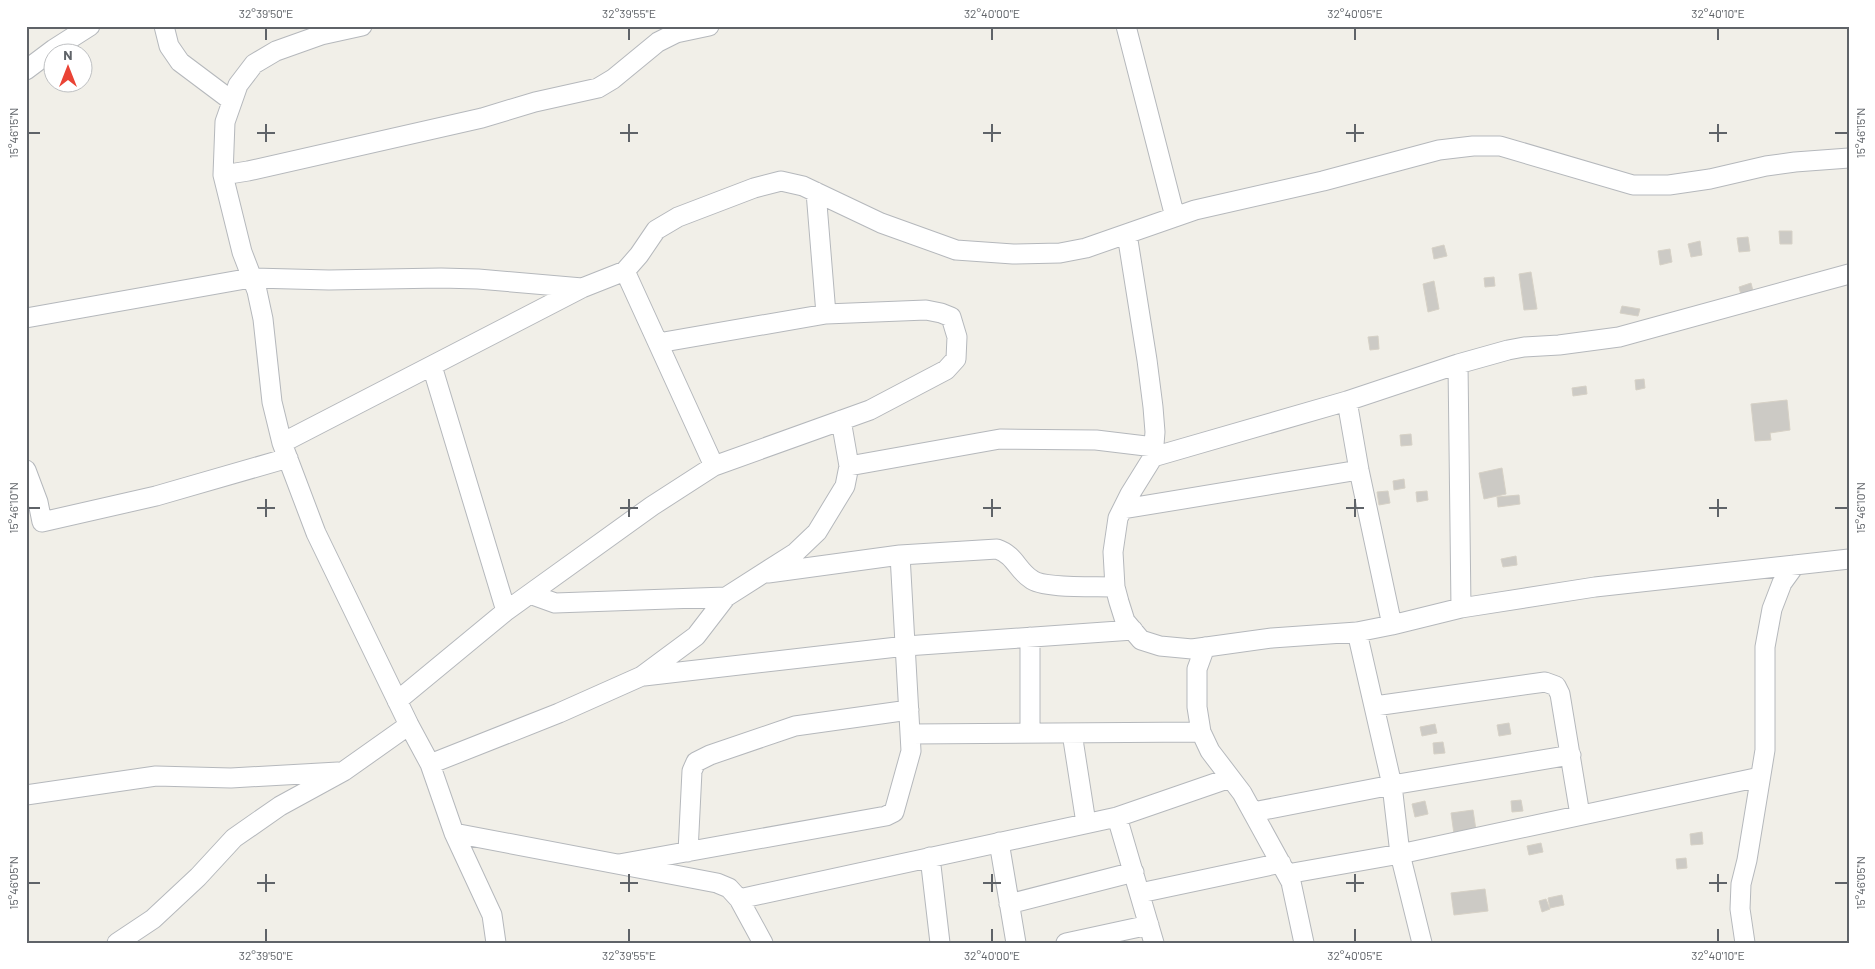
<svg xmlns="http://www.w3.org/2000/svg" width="1875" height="969" font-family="Barlow,sans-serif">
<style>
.building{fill:#cccac5;stroke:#d6d1c6}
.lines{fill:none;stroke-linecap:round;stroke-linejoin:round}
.minor-casing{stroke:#b5b8bc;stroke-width:21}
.minor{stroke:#fff;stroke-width:19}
.ticks{fill:none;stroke:#5f6368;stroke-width:2}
.neatline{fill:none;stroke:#5f6368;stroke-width:2}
.ticks-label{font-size:12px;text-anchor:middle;fill:#5f6368}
</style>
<rect width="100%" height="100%" fill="#f1efe8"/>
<!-- building -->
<path class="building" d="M1779 231H1792V244H1780Z
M1748 237 1750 251 1739 252 1737 238Z
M1700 241 1702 255 1691 257 1688 244Z
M1444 245 1447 256 1434 259 1432 248Z
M1670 249 1672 262 1660 265 1658 251Z
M1531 272 1537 309 1524 310 1519 274Z
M1494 277 1495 286 1485 287 1484 278Z
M1434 281 1439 309 1428 312 1423 284Z
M1751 283 1753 291 1741 295 1739 287Z
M1622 306 1640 309 1638 316 1620 313Z
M1378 336 1379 349 1370 350 1368 337Z
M1644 379 1645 388 1636 390 1635 380Z
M1586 386 1587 394 1573 396 1572 388Z
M1787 400 1790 430 1770 433 1771 440 1755 441 1751 404Z
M1411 434 1412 445 1401 446 1400 435Z
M1502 468 1506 494 1484 499 1479 473Z
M1404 479 1405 488 1394 490 1393 481Z
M1388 491 1390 503 1379 505 1377 492Z
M1427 491 1428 500 1417 502 1416 492Z
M1519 495 1520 504 1498 507 1497 497Z
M1516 556 1517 565 1503 567 1501 559Z
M1509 723 1511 734 1499 736 1497 725Z
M1435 724 1437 733 1422 736 1420 727Z
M1443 742 1445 753 1434 754 1433 743Z
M1521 800 1523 811 1512 812 1511 801Z
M1425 801 1428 814 1415 817 1412 804Z
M1473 810 1476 830 1454 834 1451 813Z
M1702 832 1703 844 1691 845 1690 834Z
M1541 843 1543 852 1529 855 1527 846Z
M1686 858 1687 868 1677 869 1676 859Z
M1485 889 1488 911 1454 915 1451 893Z
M1562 895 1564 905 1550 908 1548 898Z
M1546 899 1550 909 1542 912 1539 901Z"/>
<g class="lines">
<!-- minor casing -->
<g class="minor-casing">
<path id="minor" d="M164 26 169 46 180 62 232 101
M362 26 321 35 276 51 254 64 238 85 225 122 223 175 242 252 257 291 263 319 272 402 282 443 316 533 409 725 430 764 454 833 492 915 496 943
M1126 26 1175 217
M26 70 54 49 90 26
M223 175 248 171 482 118 535 102 598 88 613 79 658 42 676 33 709 26
M816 192 826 314
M1127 234 1147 360 1153 407 1155 432 1153 457 1130 494 1118 518 1113 552 1115 587 1119 602 1125 621 1141 640 1160 646 1192 649 1272 638 1357 632 1392 625 1461 608 1595 587 1849 559
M625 271 714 466
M26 318 251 278 329 280 441 278 478 279 582 288 625 271 639 255 656 230 678 217 754 188 781 181 803 186 881 223 956 250 1013 254 1060 253 1086 248 1195 210 1323 181 1439 150 1473 146H1500L1633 185H1669L1710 179 1766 166 1795 162 1849 158
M1458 364 1461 608
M432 366 506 611
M1347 401 1359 470 1392 625
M282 443 582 288
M1153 457 1347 401 1458 364 1508 350 1524 347 1559 345 1619 337 1849 274
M849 466 1000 439 1096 440 1154 447
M26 470 38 502 42 522 156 496 288 458
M1123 509 1359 470
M768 573 900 555 997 549C1015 555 1017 570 1031 579 1043 589 1097 586 1115 587
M530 594 555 603 726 597
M1357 632 1392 785 1400 854 1422 943
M1030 637V733
M1205 647 1197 669V707L1201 732 1210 751 1242 793 1291 882 1304 943
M644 676 906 646 1133 630
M397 701 506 611 652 506 714 466 870 410 946 370 956 359 957 337 951 317 941 313 926 310 826 314 658 343
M1375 706 1545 682 1556 686 1560 694 1580 815
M1072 733 1086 823
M911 734 1201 732
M430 764 559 713 642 676 696 636 726 597 795 553 817 532 845 486 849 466 841 420
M26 795 156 776 231 778 338 772
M1253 812 1392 785 1571 755
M1117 817 1154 943
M454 833 717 883 729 888 739 899 763 943
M999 842 1016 943
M688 852 692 771 696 762 710 755 795 726 909 710
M930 857 940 943
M619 864 886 816 894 812 911 751 900 555
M1287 874 1400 854 1760 777
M1140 893 1281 863
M739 899 1117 817 1230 778
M1009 904 1134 872
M117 943 153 919 198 877 234 838 280 806 344 771 409 725
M1066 943 1149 925
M1745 943 1740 909 1741 884 1747 860 1765 750V647L1772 609 1782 583 1795 565"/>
</g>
<!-- minor -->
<use href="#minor" class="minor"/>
</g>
<!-- ticks -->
<path class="ticks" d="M266 28V40M629 28V40M992 28V40M1355 28V40M1718 28V40M266 124V142M629 124V142M992 124V142M1355 124V142M1718 124V142M28 133H40M257 133H275M620 133H638M983 133H1001M1346 133H1364M1709 133H1727M1835 133H1848M266 499V517M629 499V517M992 499V517M1355 499V517M1718 499V517M28 508H40M257 508H275M620 508H638M983 508H1001M1346 508H1364M1709 508H1727M1835 508H1848M266 874V892M629 874V892M992 874V892M1355 874V892M1718 874V892M28 883H40M257 883H275M620 883H638M983 883H1001M1346 883H1364M1709 883H1727M1835 883H1848M266 929V942M629 929V942M992 929V942M1355 929V942M1718 929V942"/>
<!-- border -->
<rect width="1875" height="969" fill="none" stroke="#ffffff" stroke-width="55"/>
<!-- north arrow -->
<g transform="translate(68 68)"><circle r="24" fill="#ffffff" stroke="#bfc1c3"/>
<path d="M0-4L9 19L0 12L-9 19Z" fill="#ea4335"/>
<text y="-8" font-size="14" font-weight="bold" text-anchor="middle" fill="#5f6368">N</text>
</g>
<rect x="28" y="28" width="1820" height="914" class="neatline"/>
<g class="ticks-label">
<text x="266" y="18">32°39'50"E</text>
<text x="629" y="18">32°39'55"E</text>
<text x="992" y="18">32°40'00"E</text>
<text x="1355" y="18">32°40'05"E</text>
<text x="1718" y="18">32°40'10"E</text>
<text transform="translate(14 133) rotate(-90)" y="4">15°46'15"N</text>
<text transform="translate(1861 133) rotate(-90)" y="4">15°46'15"N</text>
<text transform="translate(14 508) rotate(-90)" y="4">15°46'10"N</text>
<text transform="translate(1861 508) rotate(-90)" y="4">15°46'10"N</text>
<text transform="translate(14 883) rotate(-90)" y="4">15°46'05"N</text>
<text transform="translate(1861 883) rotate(-90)" y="4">15°46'05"N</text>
<text x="266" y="960">32°39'50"E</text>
<text x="629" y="960">32°39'55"E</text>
<text x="992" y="960">32°40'00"E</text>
<text x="1355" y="960">32°40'05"E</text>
<text x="1718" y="960">32°40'10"E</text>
</g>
</svg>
